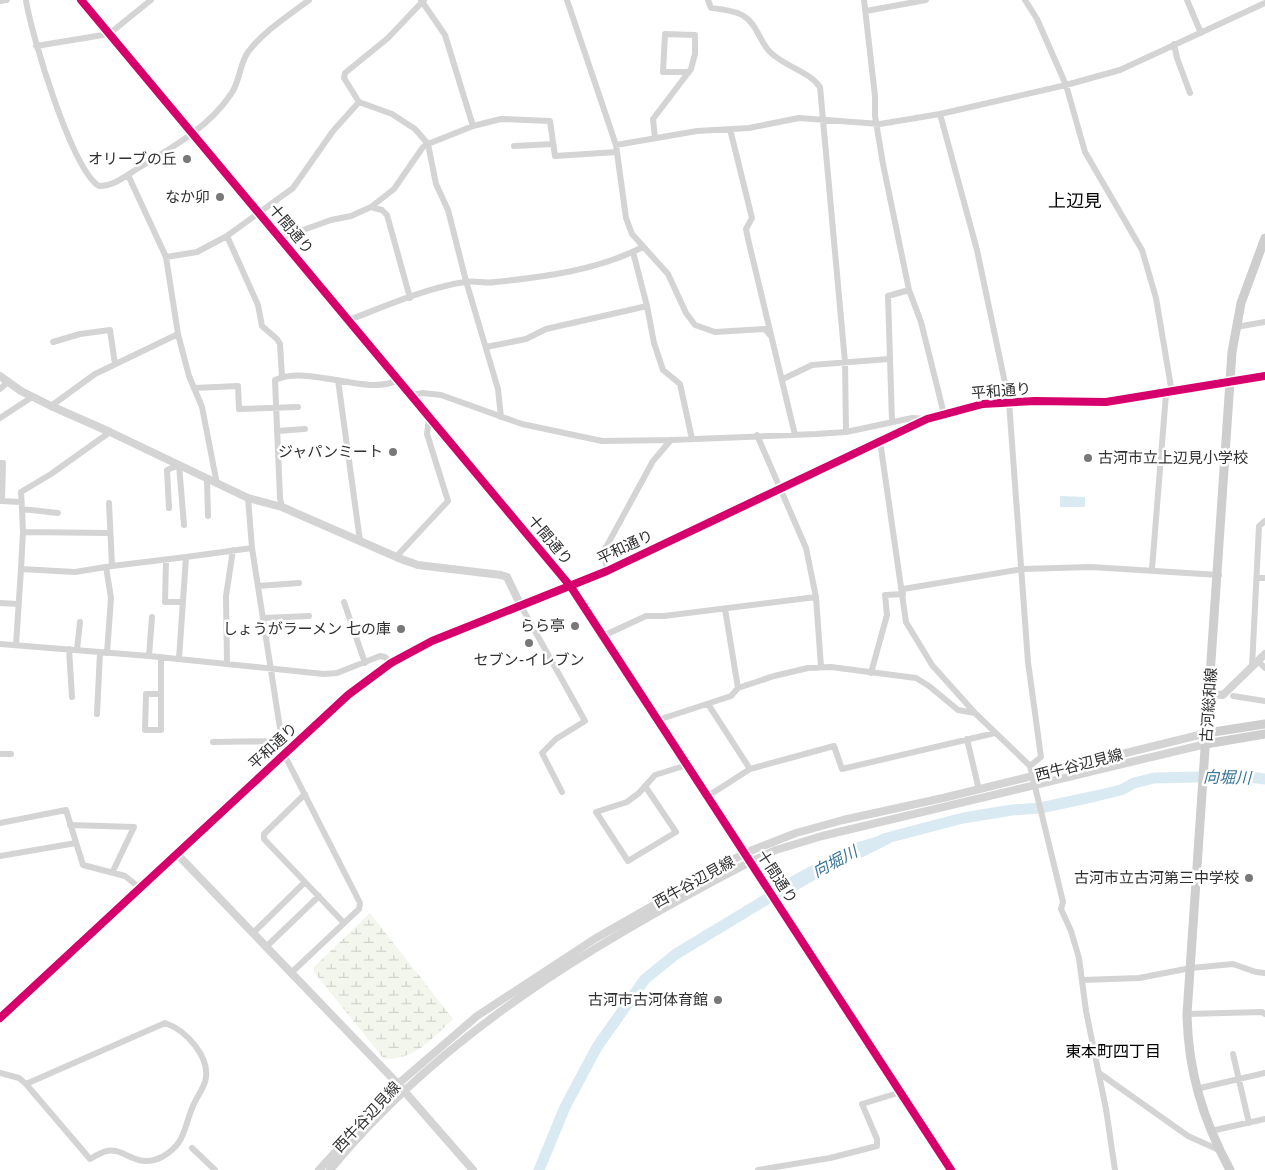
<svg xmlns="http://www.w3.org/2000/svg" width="1265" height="1170" font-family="'Varela Round','Noto Sans JP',sans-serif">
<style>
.wetland{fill:url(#wetland-marsh)}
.water{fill:#daeaf3}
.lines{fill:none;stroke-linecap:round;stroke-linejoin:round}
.river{stroke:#daeaf3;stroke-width:11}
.minor{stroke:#d4d4d4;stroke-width:6}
.tertiary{stroke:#d4d4d4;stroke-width:8}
.secondary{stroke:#cecece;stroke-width:9}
.cycleway-casing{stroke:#fff;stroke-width:11}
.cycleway{stroke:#d6006c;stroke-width:8}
.poi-dot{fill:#787878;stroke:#fff;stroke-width:2}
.labels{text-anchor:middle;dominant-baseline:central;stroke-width:5;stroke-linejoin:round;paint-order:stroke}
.poi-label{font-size:15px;fill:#303030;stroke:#fff;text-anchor:end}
.street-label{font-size:15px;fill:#303030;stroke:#fff}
.water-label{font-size:16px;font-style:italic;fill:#397597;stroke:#fff}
.neighbourhood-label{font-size:16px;fill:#000;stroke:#fff}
.quarter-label{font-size:18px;fill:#000;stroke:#fff}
</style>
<defs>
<pattern id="wetland-marsh" width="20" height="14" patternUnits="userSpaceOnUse" patternTransform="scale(1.25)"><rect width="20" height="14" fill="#f2f6ed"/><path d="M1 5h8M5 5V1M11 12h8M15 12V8" fill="none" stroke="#d0d3cc"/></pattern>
</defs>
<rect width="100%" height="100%" fill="#fff"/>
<!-- wetland -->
<path class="wetland" d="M370 913 453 1019C430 1040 417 1059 384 1059L314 972V967Z"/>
<!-- water -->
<path class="water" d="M1060 496 1085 497V507H1060Z
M892 832 896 835 891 843 861 858 860 852C837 868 812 881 788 896L779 883 851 844Z"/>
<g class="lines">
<!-- river -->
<path class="river" d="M883 839 963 818 1012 810 1040 808 1096 796 1121 790 1134 783 1154 778 1241 776 1265 779
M539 1170 565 1107 597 1047 645 979 676 954 795 882"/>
<!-- minor -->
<path class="minor" d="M26 0C31 34 72 170 99 186 115 186 127 175 140 167 173 147 209 127 231 94 240 82 239 65 248 52 264 31 288 16 309 0
M421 0 445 35 473 126
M567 0 616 145 626 218 632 234 668 274 686 313 695 325 715 332 765 329 770 335
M708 0 711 8C721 9 733 10 742 15 757 23 759 41 770 52 785 67 809 71 820 87L845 362 846 432
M864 0 875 96V116L883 164 909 290 921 322 944 414
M1025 0 1037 19 1066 85 1085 152 1142 250 1156 298 1172 393
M1187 0 1201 33
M0 1 7 0
M866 11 926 0
M1174 44 1177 58 1190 93
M36 46 109 34 151 0
M359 102 392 114 415 129 428 144 436 184 448 210 466 281 498 389 501 417
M940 114 977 250 1009 402 1028 662 1041 757 1030 766
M730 129 752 218 746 229 748 239 795 435
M655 138 653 119 691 69 695 54V35L665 34 663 72H689
M616 145 697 131 749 128 799 118 880 124 940 114 1066 85 1120 70 1265 3
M514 146 553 144
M128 175 166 257 178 334 189 376 202 407 217 484
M371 207 382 210 387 215 410 298
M227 236 258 305 262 326 277 339 280 344 282 377
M281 238 331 220 351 216 371 207 394 189 423 147 428 144 473 126 501 119 550 121 555 156 617 152
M633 252 647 306
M166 257 197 252 227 236 293 188 333 131 359 102 344 78 345 73 388 38 424 0
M349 320C383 307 429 287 465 282 475 280 485 284 495 282 545 277 598 270 643 247
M1236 327 1265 322
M53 342 80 334 110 330 115 364
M486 347 526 339 546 329 647 306 654 343 663 370 680 384 692 439
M783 379 812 365 889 359
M338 380 360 541
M194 388 238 386 239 409 298 407
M0 389 8 382
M411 395 423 393 441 395 522 424 602 441 671 440 816 434 846 432 912 418 927 419
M51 406 95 374 178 334
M0 418 32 397
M892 422 888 296 909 290
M277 431 305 429
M757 435 806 548 816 597 821 667
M880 441 906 622 932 665 975 713 1030 766 1063 902 1061 909 1071 931 1079 958 1086 1011 1106 1109 1115 1170
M0 463H3L2 501
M207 479 208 516
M248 498 252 548 284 754 360 903 359 909 291 973
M0 501 21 502
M109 503 112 566 186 557
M282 507 280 498 275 380C309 364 367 397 398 380
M169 508 167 470 179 465 184 525
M22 509 21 492 51 474 110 432
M58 513 22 509 23 532 109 533
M23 532 21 569 75 572 112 566
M396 557 448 501 427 434 429 418
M166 560 165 602H183
M106 567 111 598 107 653
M1152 569 1166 394
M607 571 604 551 653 461 671 440
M1257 578H1265
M258 586 299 583
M903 589 1022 569 1091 567 1219 575
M344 602 365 663
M0 603 18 604
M521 606 585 721 556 739 542 753 562 792
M725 609 738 688
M263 618 309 616
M603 636 646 616H664L816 597
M0 644 149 656 324 674 337 673 380 656 385 657 391 663
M16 645 21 569
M69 649 72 697
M77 650 80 622
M149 656 152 617
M161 657V730H145L146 694H161
M179 659 186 557 252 548
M1258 661 1265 668
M227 663 226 596 233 550
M1252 667 1259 526 1265 521
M871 673 887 615 885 595 903 594
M1233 696 1265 701
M97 714 100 652
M658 720 731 696 738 688 774 676 808 668 831 667 916 678 929 686 958 710 975 713
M967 739 979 790
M213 742 280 741
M0 754H11
M750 769 834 746 842 769 995 733
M645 786 676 832 628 861 596 812 627 802 639 793 655 775 687 765
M305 794 264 834V839L344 923
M708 796 750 769 708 704
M0 823 66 810 83 865 125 876 140 888
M70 825 134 827 113 871
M0 856 76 843
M253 933 305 882
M266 947 319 896
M1083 980 1139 978 1191 968 1233 964 1256 972 1265 973
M1187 1014 1262 1012 1265 1014
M1233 1054 1249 1123
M0 1073 19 1078 26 1084 90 1159C95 1156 102 1152 107 1151 125 1147 136 1170 162 1157 186 1143 183 1129 193 1106 196 1098 202 1091 205 1082 212 1058 186 1030 165 1023L26 1084
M1099 1073 1188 1136 1219 1150
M1196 1089 1265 1073
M1211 1131 1265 1119
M192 1148 215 1170
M758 1170 830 1158 877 1146V1139L862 1104 901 1092"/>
<!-- tertiary -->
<path class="tertiary" d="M81 0 571 587 951 1170
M0 376 21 391 51 406 110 432 248 498 282 507 401 559 418 565 501 575 507 577 521 606
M1209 694 1223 695 1265 654
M177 854 398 1084 473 1170
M0 1018 348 695 391 663 432 641 607 571 927 419 983 404 1035 401 1106 402 1265 376
M319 1170 398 1084 477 1016 596 938 745 853 796 833 843 820 943 798 1207 733
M330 1170C442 1033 596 942 750 862L776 850 822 836 1206 744"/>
<!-- secondary -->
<path class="secondary" d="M1207 733 1265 724
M1206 744 1265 734
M1230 1170C1203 1120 1188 1071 1187 1014L1232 352 1241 303 1265 238"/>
<!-- cycleway casing -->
<g class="cycleway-casing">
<path id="cycleway" d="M81 0 571 587 951 1170
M0 1018 348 695 391 663 432 641 607 571 927 419 983 404 1035 401 1106 402 1265 376"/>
</g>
<!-- cycleway -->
<use href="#cycleway" class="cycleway"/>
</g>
<!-- markers -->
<g class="poi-dot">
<circle cx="187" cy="159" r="5"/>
<circle cx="220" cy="197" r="5"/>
<circle cx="393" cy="452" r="5"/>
<circle cx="1088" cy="458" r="5"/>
<circle cx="575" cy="626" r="5"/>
<circle cx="401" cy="629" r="5"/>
<circle cx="529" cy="643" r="5"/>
<circle cx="1249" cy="878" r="5"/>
<circle cx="718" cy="1000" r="5"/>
</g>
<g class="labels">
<!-- poi labels -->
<g class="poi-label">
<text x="177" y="159">オリーブの丘</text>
<text x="210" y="197">なか卯</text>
<text x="383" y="452">ジャパンミート</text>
<text x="1098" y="458" text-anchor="start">古河市立上辺見小学校</text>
<text x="565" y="626">らら亭</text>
<text x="391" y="629">しょうがラーメン 七の庫</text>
<text x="529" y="660" text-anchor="middle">セブン-イレブン</text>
<text x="1239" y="878">古河市立古河第三中学校</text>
<text x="708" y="1000">古河市古河体育館</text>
</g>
<!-- street labels -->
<g class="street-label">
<text transform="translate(291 229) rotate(50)">十間通り</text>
<text transform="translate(1001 391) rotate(-5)">平和通り</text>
<text transform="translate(550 540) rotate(50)">十間通り</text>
<text transform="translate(625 547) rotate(-25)">平和通り</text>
<text transform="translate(1209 705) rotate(-86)">古河総和線</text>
<text transform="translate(273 746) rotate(-43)">平和通り</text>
<text transform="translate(1079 765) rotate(-14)">西牛谷辺見線</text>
<text transform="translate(777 877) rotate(57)">十間通り</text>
<text transform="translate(694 882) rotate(-29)">西牛谷辺見線</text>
<text transform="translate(367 1117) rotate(-47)">西牛谷辺見線</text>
</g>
<!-- water labels -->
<g class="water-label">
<text transform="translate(1227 778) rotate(1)">向堀川</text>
<text transform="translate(835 862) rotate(-28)">向堀川</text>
</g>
<!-- neighbourhood labels -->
<g class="neighbourhood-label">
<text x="1113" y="1052">東本町四丁目</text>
</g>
<!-- quarter labels -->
<g class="quarter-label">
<text x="1075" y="201">上辺見</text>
</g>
</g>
</svg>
